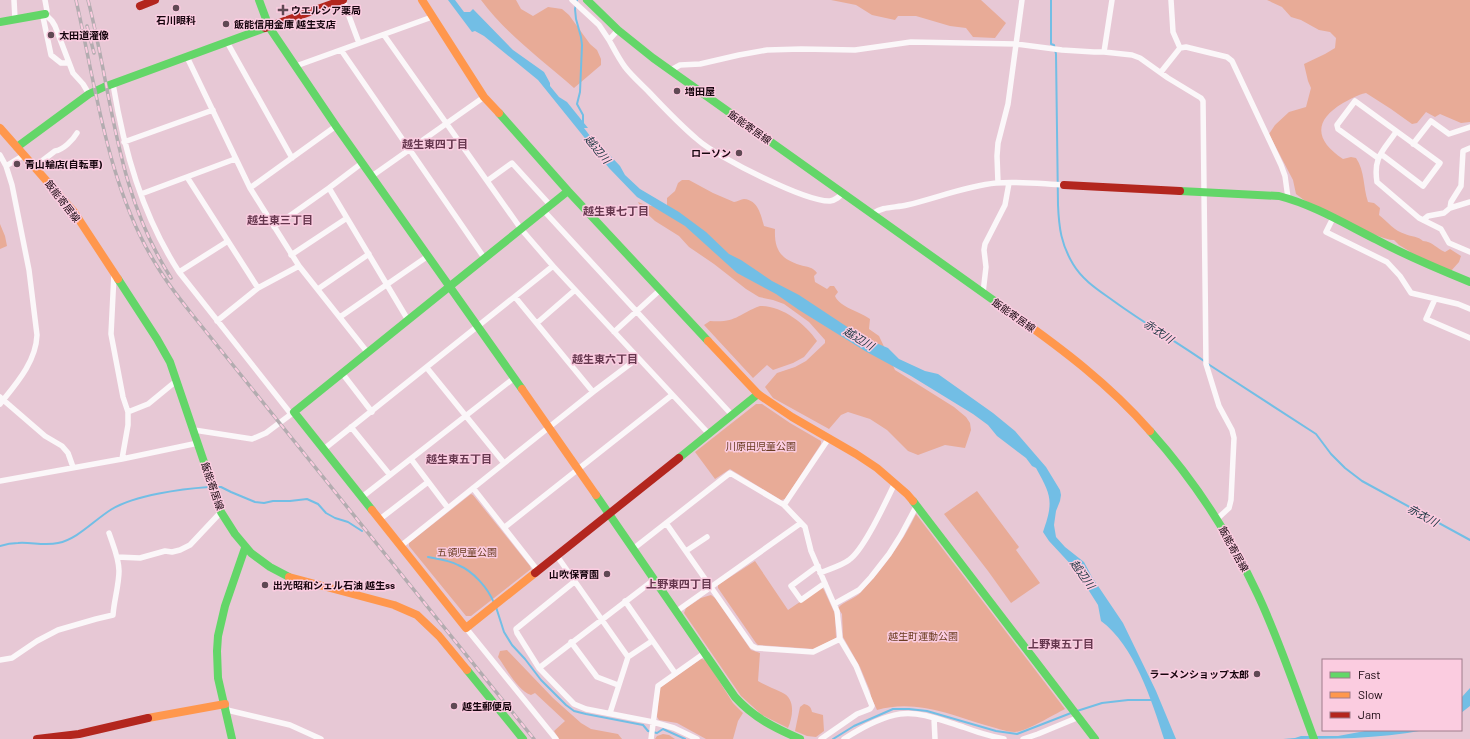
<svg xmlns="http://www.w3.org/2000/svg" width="1470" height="739" font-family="Barlow,'Noto Sans JP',sans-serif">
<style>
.green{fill:#e8ab97}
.water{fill:#72bee5}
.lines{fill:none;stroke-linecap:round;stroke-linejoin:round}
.stream{stroke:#72bee5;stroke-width:2}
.street{stroke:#fbf7f9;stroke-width:5.5}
.fast{stroke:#63d668;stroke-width:8}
.slow{stroke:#ff974d;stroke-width:8}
.jam{stroke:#b3261e;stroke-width:8}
.rail-casing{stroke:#b3acb0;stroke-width:3.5}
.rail{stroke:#fbcce0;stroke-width:2;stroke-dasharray:6;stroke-linecap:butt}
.poi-dot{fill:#604954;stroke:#fbcce0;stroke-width:1.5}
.labels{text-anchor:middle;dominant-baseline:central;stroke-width:3;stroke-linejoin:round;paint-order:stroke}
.poi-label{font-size:10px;font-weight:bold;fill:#17050e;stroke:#fbcce0;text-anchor:start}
.street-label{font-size:10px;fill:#17050e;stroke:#fbcce0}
.park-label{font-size:10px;fill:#6a3c21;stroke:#fbcce0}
.neighbourhood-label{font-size:11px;font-weight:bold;fill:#66374e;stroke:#fbcce0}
.water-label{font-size:11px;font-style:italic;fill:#1d3743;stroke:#fbcce0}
</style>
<rect width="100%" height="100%" fill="#e7c8d5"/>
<!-- green -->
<path class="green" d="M481 0H516L521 9 533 16 548 7 562 9 569 15 590 44 597 50 601 59V65L574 88C542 60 506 34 481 0Z
M831 0H981L1006 23 995 38 973 37 966 28 950 26 916 16H898L895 20 872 15 856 5Z
M1267 0H1470V122L1461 123 1440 114 1435 117 1426 112 1417 123 1412 124 1391 109 1366 93C1357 95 1351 99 1343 103 1313 121 1315 140 1343 159L1351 157 1356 158C1365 171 1363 187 1368 202L1374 203 1380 208 1379 215C1388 222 1394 231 1405 234 1412 237 1418 236 1423 241 1433 242 1436 248 1445 252L1450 249 1461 256 1459 262 1451 271 1415 256 1409 251 1399 245 1394 240C1380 241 1320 208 1304 200L1296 194 1293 180 1269 134 1275 125 1289 112 1306 107 1311 88 1308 81 1304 64 1325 54 1335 48 1336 38 1330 32 1319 30 1301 20 1291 17 1282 7Z
M682 180H689L713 193 734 202C737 202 741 199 744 199 758 200 761 215 764 226L775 229C774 250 781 259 800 265 807 267 813 267 817 273L814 276 815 282 827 289 830 286H834L838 292 835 296C839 307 861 312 870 319L869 329 879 336 895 370 954 407 966 417 970 423 971 430 965 448 945 445 918 455 908 451 887 430 870 419 848 412 841 415 829 429 773 398 765 387 777 373 795 367 806 361 825 343V340L809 322 784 304 773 300 759 297 746 289 714 264 689 247 679 236 655 221 641 208 638 202C649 207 656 207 667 205V198L675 191 678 183Z
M0 224 5 236 7 246 0 249Z
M760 306C781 305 806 324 817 341L804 357 793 363 773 370 767 365 753 378 704 325 710 321C737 323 738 314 760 306Z
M756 404H762L790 423 821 441V444L785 499 781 500 730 469 715 479 695 452Z
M977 491 1019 547 1016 550 1040 583 1011 603 988 571 944 514Z
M471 494 473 495 530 566 531 569 471 616H466L409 546V543Z
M916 514 1065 709C1053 715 1027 731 1015 732 1005 732 994 727 985 725 950 714 914 699 877 710L871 697 870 691 860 667 843 637 842 614 838 608C844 601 855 599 861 592 883 569 902 543 916 514Z
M755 561 788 610 822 587 824 590 835 614 836 638 814 649 758 645 756 643 718 588V585Z
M711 595 715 598 751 650 760 653 758 681C766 686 773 688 781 692 796 698 793 716 788 728L762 715 741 696 684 613 686 608 701 598Z
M507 650 553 698 581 723 591 729 618 734 622 739H559L554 731 565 721 535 693 531 695C518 691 506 668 498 657L500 651Z
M701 659 706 660 733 703 743 713 738 721 733 739H706L677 723 659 720 657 717 659 690 661 687Z
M804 704C809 705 811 707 812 712L823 715 824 731 816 737 807 736 795 731 800 707Z
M663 734 669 735 675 739H655L657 736Z"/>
<!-- water -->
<path class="water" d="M448 0H455L464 12H470L473 9 513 50 544 72 550 83V86L559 97 567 102 588 128H584L600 149 606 151 620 166 625 175 640 189 679 212 706 232 729 254 741 260 772 281 799 295 864 338 888 348 899 359 925 371 938 374 993 413 1015 431 1046 467 1060 490 1061 495 1060 501 1056 511 1054 525 1056 537 1065 547 1084 562 1092 577 1123 623 1156 691 1176 739H1164C1152 701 1134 645 1101 621L1098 605 1075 569 1049 541 1043 532C1054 501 1051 495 1036 468L1032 466 1026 458 997 436 988 425 973 414 911 376 865 351 799 310 776 294 737 273 685 226 637 197 609 168 538 80 484 36 475 31 472 32Z
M1470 688V706L1461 713V698Z
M1364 730H1425C1378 739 1330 739 1283 739L1295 738 1301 736H1338L1365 731Z"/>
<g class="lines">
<!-- stream -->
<path class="stream" d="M577 0 575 9 576 19 581 37 582 45 580 92 577 104 583 115V124
M1051 0V44L1054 45 1056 54 1058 205C1059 228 1061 244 1073 264 1083 281 1100 291 1115 302 1144 323 1175 341 1204 361
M1208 364 1316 434 1331 454 1345 468 1362 481 1470 540
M216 487H221L231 492 255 502 264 503 273 501H290L307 499 318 504 326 513 335 518 348 522 362 531
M0 546C6 544 12 543 18 543 31 542 45 546 58 543 78 539 94 520 112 509 136 495 181 489 209 487
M428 557C438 559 449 560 458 565 473 571 488 588 494 603
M496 607 504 632 512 645 525 659 541 680 566 705 574 711 586 714 643 725 648 731 657 733 663 729 685 739
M1077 711 1102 703 1128 700H1153
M833 739 854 726 893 709H909L927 711 996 731 1017 734 1071 713"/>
<!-- street -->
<path class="street" d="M14 0 15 19
M45 0 47 11 45 14 52 21 55 26 73 73 83 84 89 94
M343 0 359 43
M572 0 599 25 609 40
M1171 0 1173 32 1180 48
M40 15 43 17 51 55 61 63H69
M618 30 609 40C614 49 619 59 625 67 631 75 640 83 648 91 664 108 680 125 698 140 717 157 806 202 830 201 836 200 839 197 843 193
M384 35 521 229 553 266 709 434
M227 42 292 158
M341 50 485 259
M1104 52 1112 0
M187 57 250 188 299 266 368 353
M296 66 432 17
M671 70 680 65 700 64 739 55 767 50 801 49 855 50 911 42 1016 44 1062 50 1094 52H1104L1132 55 1140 58 1168 78 1201 98 1203 101 1206 364 1219 406 1232 430 1234 438 1231 500 1229 508 1217 519
M1161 72 1180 48 1186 47 1227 57 1232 61 1281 165 1285 176 1288 198
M113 84C124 150 142 215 179 272L291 414
M1396 132C1383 151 1373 157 1377 182L1419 218 1441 229 1449 243 1470 252
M124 142 213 110
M1413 144 1431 121 1449 134 1470 127
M0 155 6 166 12 185 29 270 37 335C36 362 16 384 0 404
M1378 158 1338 129 1337 125 1355 101 1440 163 1423 186 1381 154
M6 166 24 155
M34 167 55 151C63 150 73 140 77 133
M372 176 484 97
M187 177 258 288
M487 181 512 163 551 206
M998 183 997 156 998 143 1008 104 1022 0
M250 188 336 126
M329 188 408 320
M141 194 235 159
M1450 208 1451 202 1461 186 1463 151 1470 148
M544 211 732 415
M872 214C883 206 895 208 907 205 937 198 966 186 996 183 1019 181 1042 184 1064 185
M1333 218 1326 232 1387 262 1400 276 1411 293 1458 304 1470 309
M1423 220 1428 216 1444 213 1450 208 1470 202
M274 227 329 188 362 163
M291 255 347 218
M179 272 228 241
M114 274 111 334 123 397 128 412V425L122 459
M318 289 369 254
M983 293 986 267 984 250 985 244 1005 205 1009 183
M515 297 593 392
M1435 299 1426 319 1470 338
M340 317 428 256
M217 321 258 288 299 266
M537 323 575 290
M614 332 660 290
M427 368 504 463
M342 373 372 412
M0 397 45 436 62 446 68 453 73 467
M128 412 148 404 176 381
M351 427 390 475
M194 430 252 439 266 433 294 412
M324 449 553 266
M411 459 448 508
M0 481 122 459 198 443
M473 488 538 571
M362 497 514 378
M784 505 829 438
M380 519 428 482
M666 523 752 646 756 648 813 652 840 639
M505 527 672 395
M402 545 593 392 638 358
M633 549 730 473 784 505 805 527 811 551 837 611 840 639 856 666 872 706 870 709 857 714 821 739
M686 551 707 537
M557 556 628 657
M117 557 140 558 165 551 172 552 180 550 190 545 221 512
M818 566 791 586 801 600 825 583
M820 573C829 569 841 566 849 560 864 550 886 501 895 483
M574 582 516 629 517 633 539 668 574 704 586 709 653 722 674 728 697 739
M625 601 675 673
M834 604 859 590 871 577 889 554 901 535 917 505
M677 611 801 523
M466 628 556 739
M571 642 597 677 618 685
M0 660 12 658 37 641 58 630 96 619 113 615C114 600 119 585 119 571 119 558 113 545 109 533
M539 668 655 579
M227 710 290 725 321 739
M610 713 628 657 652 641
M934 718 935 739
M651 739 658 686 706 652
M844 739C861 728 880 717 900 714 921 711 943 721 963 727 976 732 990 736 1004 739
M1023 739 1038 734 1079 717"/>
<!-- fast -->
<path class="fast" d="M259 0 269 27 336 126 522 389
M587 0 618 30 653 58 1010 312
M0 22 45 14
M499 113 568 191 708 341
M17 147 89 94 104 87 265 28
M1180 191 1279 196C1314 205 1345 224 1377 240 1407 256 1438 269 1470 282
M118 279 157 339 170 362 221 512 235 534 251 553 270 567 289 577
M1150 431C1194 480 1230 535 1258 595 1280 642 1296 691 1314 739
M679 458 758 394
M596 495 735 697C754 718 775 728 800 739
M913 501 1095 739
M372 510 294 412 568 191
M467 670 523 739
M232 739 218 678 217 651 218 636 225 606 245 548"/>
<!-- slow -->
<path class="slow" d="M422 0 484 97 499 113
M0 128 74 212 118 279
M1010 312C1061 348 1109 384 1150 431
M708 341 758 394 792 417 856 454 877 468 907 494 913 501
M522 389 596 495
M372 510 466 628 535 573
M289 577 394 605 417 615 439 636 467 670
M148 718 225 704"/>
<!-- jam -->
<path class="jam" d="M140 6 155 0
M265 28 343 0
M1064 185 1180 191
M535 573 679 458
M37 739 79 734 148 718"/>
<!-- rail casing -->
<g class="rail-casing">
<path id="rail" d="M76 0C96 88 108 189 157 266 167 283 179 298 191 313L534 739
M88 0C113 97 115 190 171 278
M87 26 94 53"/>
</g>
<!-- rail -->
<use href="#rail" class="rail"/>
</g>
<!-- markers -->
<g class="poi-dot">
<circle cx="176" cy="8" r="4"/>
<path d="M281 4h4v4h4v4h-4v4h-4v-4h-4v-4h4z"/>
<circle cx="226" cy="24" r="4"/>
<circle cx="51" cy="35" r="4"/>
<circle cx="677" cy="91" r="4"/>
<circle cx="739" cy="153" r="4"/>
<circle cx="17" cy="164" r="4"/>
<circle cx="607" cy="574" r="4"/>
<circle cx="265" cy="585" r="4"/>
<circle cx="1257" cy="674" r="4"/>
<circle cx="454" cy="706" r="4"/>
</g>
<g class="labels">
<!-- poi labels -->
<g class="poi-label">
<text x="291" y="10">ウエルシア薬局</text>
<text x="176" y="20" text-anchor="middle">石川眼科</text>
<text x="234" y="24">飯能信用金庫 越生支店</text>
<text x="59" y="35">太田道灌像</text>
<text x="685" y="91">増田屋</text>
<text x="731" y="153" text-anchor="end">ローソン</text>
<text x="25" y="164">青山輪店(自転車)</text>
<text x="599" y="574" text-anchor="end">山吹保育園</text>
<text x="273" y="585">出光昭和シェル石油 越生ss</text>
<text x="1249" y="674" text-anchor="end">ラーメンショップ太郎</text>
<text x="462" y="706">越生郵便局</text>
</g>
<!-- street labels -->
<g class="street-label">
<text transform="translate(750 127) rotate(35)">飯能寄居線</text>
<text transform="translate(63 201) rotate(52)">飯能寄居線</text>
<text transform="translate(1014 315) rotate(35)">飯能寄居線</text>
<text transform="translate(213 486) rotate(71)">飯能寄居線</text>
<text transform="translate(1234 549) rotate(61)">飯能寄居線</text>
</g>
<!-- park labels -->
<g class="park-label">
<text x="761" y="446">川原田児童公園</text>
<text x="467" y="552">五領児童公園</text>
<text x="923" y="636">越生町運動公園</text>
</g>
<!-- neighbourhood labels -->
<g class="neighbourhood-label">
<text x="435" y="143">越生東四丁目</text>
<text x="616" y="210">越生東七丁目</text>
<text x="280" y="219">越生東三丁目</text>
<text x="605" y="358">越生東六丁目</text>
<text x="459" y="458">越生東五丁目</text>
<text x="679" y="583">上野東四丁目</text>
<text x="1061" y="643">上野東五丁目</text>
</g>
<!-- water labels -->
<g class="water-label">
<text transform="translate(598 149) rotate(50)">越辺川</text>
<text transform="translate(1159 331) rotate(34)">赤衣川</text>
<text transform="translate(859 338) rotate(31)">越辺川</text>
<text transform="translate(1423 515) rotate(29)">赤衣川</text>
<text transform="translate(1083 574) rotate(54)">越辺川</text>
</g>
</g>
<!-- legend -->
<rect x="1322" y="659" width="140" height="72" fill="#fbcce0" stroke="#a07c8c"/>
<rect x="1330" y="672" width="20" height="6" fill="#63d668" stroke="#a07c8c"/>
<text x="1358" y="679" font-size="12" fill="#17050e">Fast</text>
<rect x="1330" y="692" width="20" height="6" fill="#ff974d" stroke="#a07c8c"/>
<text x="1358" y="699" font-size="12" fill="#17050e">Slow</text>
<rect x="1330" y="712" width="20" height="6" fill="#b3261e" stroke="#a07c8c"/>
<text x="1358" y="719" font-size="12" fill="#17050e">Jam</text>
</svg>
